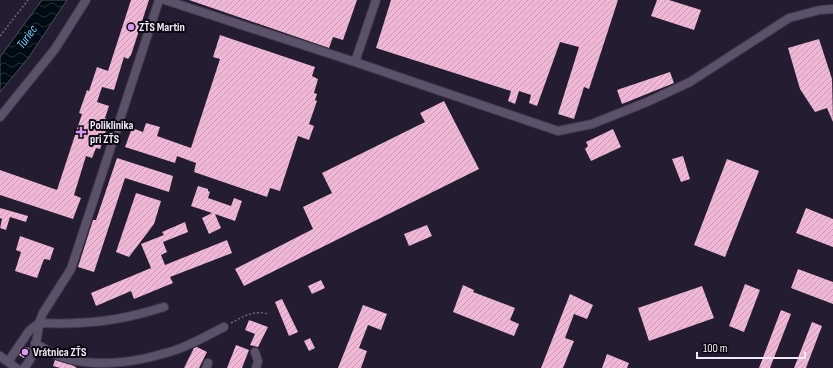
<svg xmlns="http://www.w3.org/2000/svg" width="833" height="368" font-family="'Sofia Sans Condensed',sans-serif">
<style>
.water{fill:url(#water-waves);stroke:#484f58}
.building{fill:url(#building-hatch)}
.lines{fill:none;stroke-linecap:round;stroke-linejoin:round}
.minor-casing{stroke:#40384a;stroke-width:10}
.path{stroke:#6f687b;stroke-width:1.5;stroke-dasharray:2 2;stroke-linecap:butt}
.minor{stroke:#5b526a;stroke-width:8}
.poi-dot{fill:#dc99f4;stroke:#0c0811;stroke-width:1.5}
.labels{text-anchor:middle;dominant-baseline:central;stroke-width:4;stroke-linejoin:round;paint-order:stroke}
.poi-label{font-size:12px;font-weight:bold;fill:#f0eaf9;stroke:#0c0811;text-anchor:start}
.water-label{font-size:13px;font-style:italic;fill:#6ed1f9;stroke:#0c0811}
</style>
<defs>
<pattern id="water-waves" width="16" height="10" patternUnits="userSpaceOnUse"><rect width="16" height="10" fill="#000c13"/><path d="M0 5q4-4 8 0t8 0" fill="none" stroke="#263036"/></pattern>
<pattern id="building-hatch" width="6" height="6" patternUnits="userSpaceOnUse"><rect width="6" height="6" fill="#f0b7d7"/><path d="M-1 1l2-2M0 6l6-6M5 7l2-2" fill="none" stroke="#c69bb4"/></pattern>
</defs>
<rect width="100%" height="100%" fill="#241c31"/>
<!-- water -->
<path class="water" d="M42 0H67L29 57 0 92V57Z"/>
<!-- building -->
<path class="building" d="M131 0H149L131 55 128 59 124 57 114 90 102 87 97 102 109 106 105 118 109 121 100 149 96 148 92 158 86 156 74 195 81 198 73 219 0 195V170L57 190 82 114 79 113 87 90 89 91 97 67 108 71Z
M189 0H357L343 40 333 37 329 48Z
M391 0H618L589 89 584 87 574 119 558 114 579 47 560 42 537 106 529 103 531 95 519 91 515 104 508 101 511 91 376 48Z
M657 0H669L701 10 694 30 651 16Z
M220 35 315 67 312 76 318 79 314 93 317 94 315 100 317 101 309 124 314 126 309 140 298 136 280 191 270 188 267 197 194 172 196 163 177 156 175 163 125 147 132 128 143 132 146 123 160 127 157 136 191 148 220 59 213 57Z
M819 39 832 79 833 122 827 108 815 112 800 89 788 48Z
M670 72 674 83 622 104 617 90Z
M444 101 479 169 244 286 235 269 313 229 303 207 332 193 322 173 425 122 420 113Z
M613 129 621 147 591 161 585 149 588 146 586 142Z
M683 156 690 179 681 182 672 159Z
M117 158 173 176 169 192 125 178 94 272 78 267 93 220H96Z
M727 159 759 171 725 257 694 245Z
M198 186 208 189V191L210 192 208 198 231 206 234 198 242 201 235 221 215 214 221 228 209 234 202 218 212 213 191 206Z
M136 193 161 201 154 224 129 257 116 252Z
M0 208 28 216 26 222 10 217 6 230 0 228 2 219 0 218Z
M806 208 833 219V247L796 233Z
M185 222 188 232 163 242 167 252 161 255 165 265 227 240 232 253 170 277 173 283 134 299 131 291 96 306 91 293 151 268 141 244 164 235 162 232Z
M427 225 432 236 409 246 404 234Z
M20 236 54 248 50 260 44 259 37 278 15 271 21 252 16 250Z
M798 269 833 282V304L791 288Z
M321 280 325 288 312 294 308 286Z
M745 284 760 290 744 332 729 326Z
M463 285 474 290 473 292 515 308 510 320 519 324 514 336 453 312Z
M702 286 714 318 649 341 638 308Z
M570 294 593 305 587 319 574 314 565 338 574 341 563 368H541Z
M282 299 298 332 289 336 275 302Z
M363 305 387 314 381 330 368 325 359 348 367 351 361 368H338Z
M781 310 791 314 770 368H759Z
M249 320 268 327 258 347 250 345 255 334 245 330Z
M812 322 822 326 806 368H794Z
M310 338 315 348 309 351 304 341Z
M236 345 249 350 242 368H227Z
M25 347 29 348 24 358 19 355Z
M197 347 207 352 199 368H184L194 348Z
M607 354 629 363 627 368H602Z
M55 360 72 365 77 368H60L53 366Z"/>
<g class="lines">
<!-- minor casing -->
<g class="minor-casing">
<path id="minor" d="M165 0 355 62 376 0
M355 62 558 131 592 124 647 102 690 82 789 18 820 10 833 9
M0 117 55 49 86 0
M35 343C43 348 51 353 59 356 90 368 132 363 162 354 184 349 204 337 224 327
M255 352 258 361 256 368
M0 356 16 368
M8 362 29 331 39 323 43 313 71 269 159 0
M24 368C34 358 38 337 39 323 85 325 120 321 164 307
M206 368 208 363"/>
</g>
<!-- path -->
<path class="path" d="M0 36 28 0
M231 323C244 316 254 310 269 314"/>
<!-- minor -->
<use href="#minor" class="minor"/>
</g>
<!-- markers -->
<g class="poi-dot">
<circle cx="131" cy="27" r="4"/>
<path d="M79 126h4v4h4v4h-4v4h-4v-4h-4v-4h4z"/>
<circle cx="25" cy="352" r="4"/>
</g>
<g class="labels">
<!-- poi labels -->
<g class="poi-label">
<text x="139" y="27">ZŤS Martin</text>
<text x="90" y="125">Poliklinika<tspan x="90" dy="14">pri ZŤS</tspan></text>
<text x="33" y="352">Vrátnica ZŤS</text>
</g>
<!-- water labels -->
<g class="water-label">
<text transform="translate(27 37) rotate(-54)">Turiec</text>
</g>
</g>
<!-- scale -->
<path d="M697 352v6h108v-6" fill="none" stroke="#f0eaf9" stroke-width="2"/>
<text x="703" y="352" font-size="12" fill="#f0eaf9" stroke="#0c0811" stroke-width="3" paint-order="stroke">100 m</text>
</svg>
